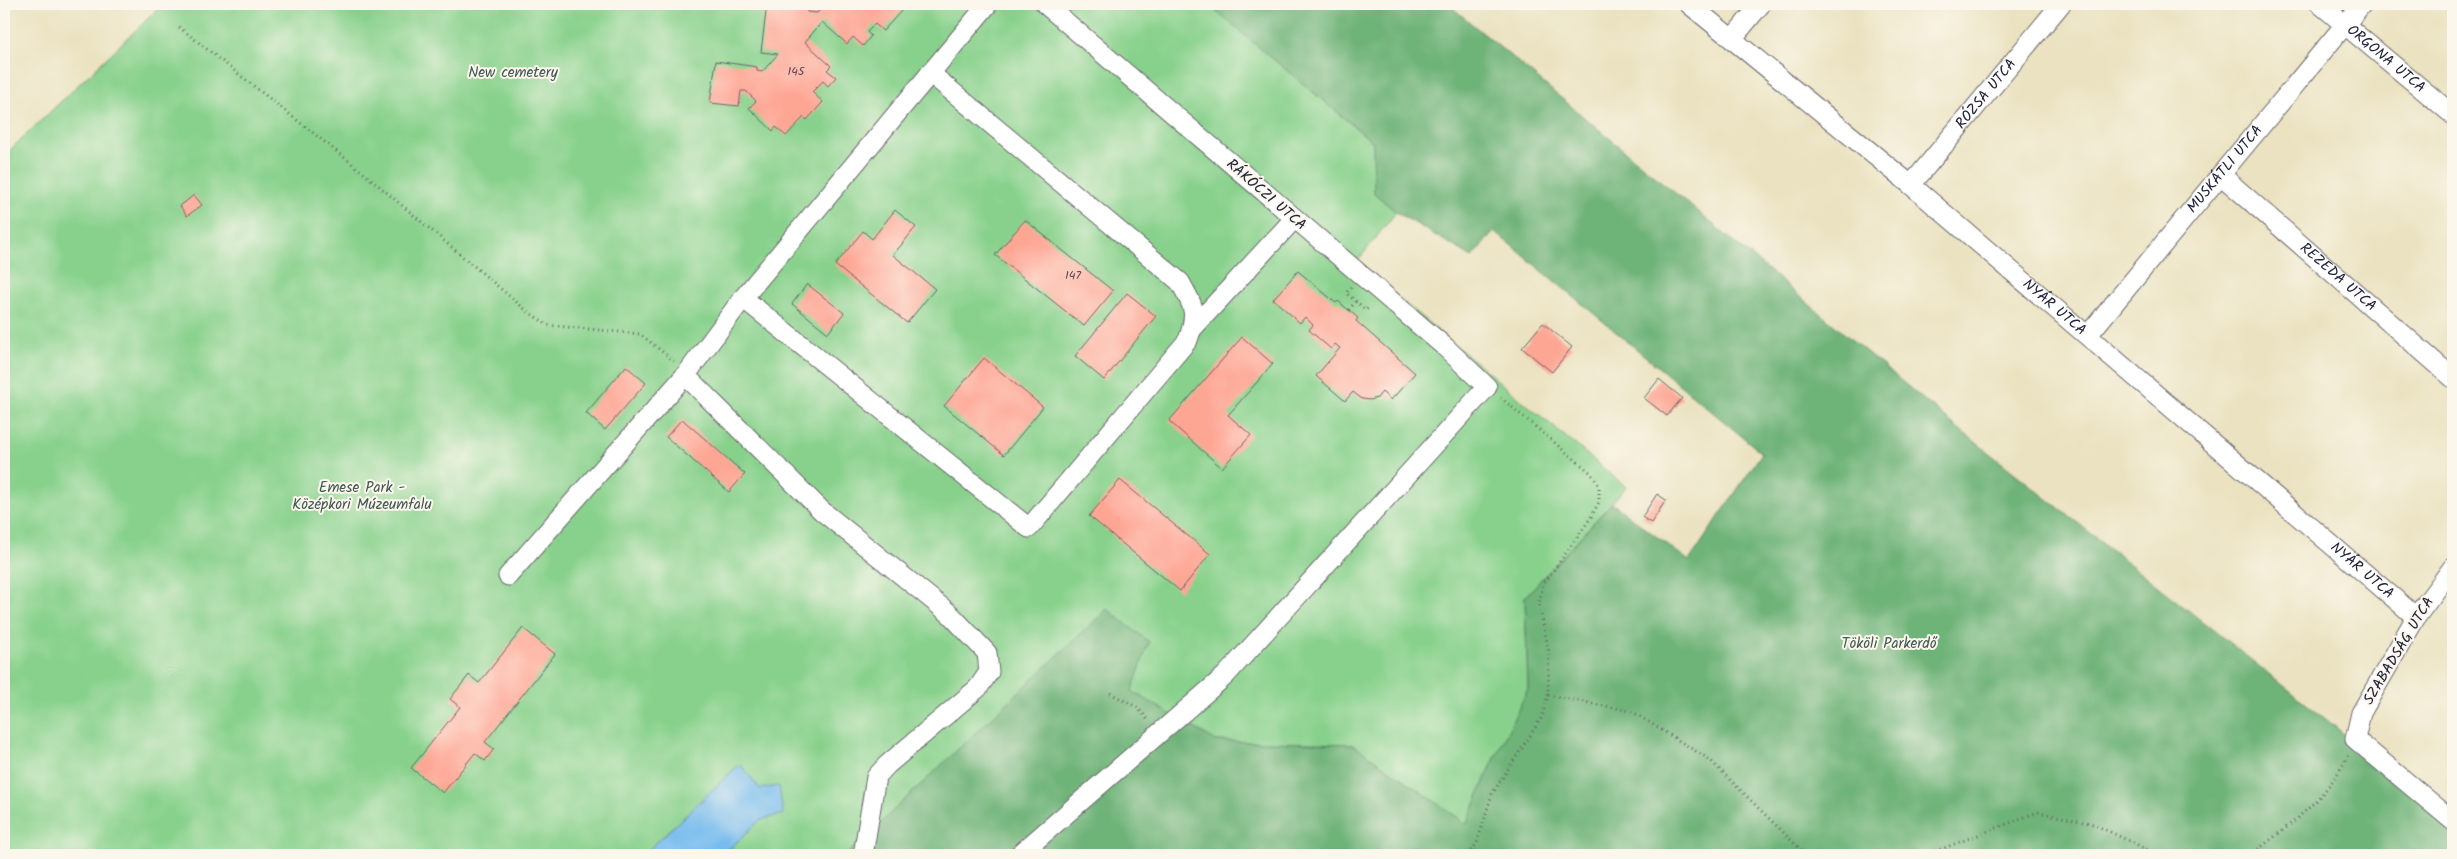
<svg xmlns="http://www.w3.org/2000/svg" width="2457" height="859" font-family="Kalam,sans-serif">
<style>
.green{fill:#88d18c;stroke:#557a64}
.forest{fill:#6eb378;stroke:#486a5a}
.water{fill:#77bcee;stroke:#4c6f94}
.building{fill:#fea694}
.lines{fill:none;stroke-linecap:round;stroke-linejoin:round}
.minor-casing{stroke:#68656a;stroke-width:21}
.path{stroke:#68656a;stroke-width:3;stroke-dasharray:1 4;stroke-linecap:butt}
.minor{stroke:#fff;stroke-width:19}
.labels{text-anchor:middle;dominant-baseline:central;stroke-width:4;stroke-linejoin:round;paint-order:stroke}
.number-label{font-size:12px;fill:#594351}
.street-label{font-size:15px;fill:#22223b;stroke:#fbf7ec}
.park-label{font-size:15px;fill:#415753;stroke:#fbf7ec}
</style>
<rect width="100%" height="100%" fill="#fbf7ec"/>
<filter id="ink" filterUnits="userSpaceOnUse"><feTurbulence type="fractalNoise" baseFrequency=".02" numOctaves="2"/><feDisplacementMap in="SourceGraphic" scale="10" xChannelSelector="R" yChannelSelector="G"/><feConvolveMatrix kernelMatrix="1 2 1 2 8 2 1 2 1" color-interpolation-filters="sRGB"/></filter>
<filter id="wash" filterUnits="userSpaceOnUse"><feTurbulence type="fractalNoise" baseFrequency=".0096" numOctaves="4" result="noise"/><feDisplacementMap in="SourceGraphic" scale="20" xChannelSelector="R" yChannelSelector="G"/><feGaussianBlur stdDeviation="1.12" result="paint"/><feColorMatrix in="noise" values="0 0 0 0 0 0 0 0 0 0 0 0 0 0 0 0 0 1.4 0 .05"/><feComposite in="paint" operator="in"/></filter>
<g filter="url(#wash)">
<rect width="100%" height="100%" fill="#eae2c0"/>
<!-- green -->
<path class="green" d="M163 4H1207L1373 142 1374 193 1396 212 1356 263 1626 487 1525 597 1528 689 1486 777 1467 824 1352 744 1216 741 1131 691 1149 642 1107 610 846 855H723L760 820V789L740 764 643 855H4V156Z"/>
<!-- forest -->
<path class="forest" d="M1207 4H1448L1959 429 2327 720 2453 824V855H846L1107 609 1149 642 1132 691 1216 741 1352 744 1467 824 1486 777 1528 689 1525 597 1612 503 1689 561 1762 453 1494 231 1472 257 1396 212 1374 193 1373 142Z"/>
<!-- water -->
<path class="water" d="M740 764 760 789 779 786 783 814 760 820 723 855H643Z"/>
<g id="blocks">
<!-- building -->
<path class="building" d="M767 4 808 5 807 12 817 13 826 4H896L902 10 883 31 875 24 867 32 871 36 863 46 853 37 847 44 822 22 805 42 831 66 827 70 836 77 828 86 823 81 812 92 823 102 807 120 804 117 786 136 776 127 773 131 749 108 756 101 746 91H741L739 106 710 103 716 61 757 67V71L762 72 778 54 761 52Z
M194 195 202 205 187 216 180 206Z
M895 210 916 227 893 255 935 289 907 323 835 265 863 231 872 239Z
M1025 220 1113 291 1084 326 995 255Z
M1298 271 1336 303 1338 301 1358 318 1356 321 1415 373 1391 400 1382 392 1377 398 1370 400 1362 399 1353 392 1345 401 1316 376 1340 348 1335 344 1331 349 1309 330 1313 325 1305 317 1300 323 1273 299Z
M807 284 844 313 828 333 792 304Z
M1127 293 1156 316 1104 380 1075 356Z
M1543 323 1572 347 1552 372 1522 348Z
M1242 337 1273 364 1228 415 1251 435 1222 468 1169 421Z
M984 358 1043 407 1004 455 944 406Z
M626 366 646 383 605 430 586 413Z
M1659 379 1682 398 1667 416 1644 398Z
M682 419 745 474 729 492 666 437Z
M1120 480 1210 554 1180 591 1089 516Z
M1657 494 1666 500 1651 523 1642 517Z
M523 628 555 654 485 742 494 749 485 761 475 753 443 793 411 768 460 707 450 699 469 675 479 683Z"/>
</g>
</g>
<g filter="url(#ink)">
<use href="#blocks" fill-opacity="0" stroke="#68656a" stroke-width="1"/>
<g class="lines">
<!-- minor casing -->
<g class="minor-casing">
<g id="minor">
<path id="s1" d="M1689 4 1911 185 2416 617"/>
<path id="s2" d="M2320 4 2453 115"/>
<path d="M1732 39 1761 4"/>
<path id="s3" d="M2222 176 2453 378"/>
<path id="s4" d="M1911 185 2061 4"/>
<path d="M743 298 1029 528 1188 340C1198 312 1194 307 1180 282L930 73"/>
<path d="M1192 329 1294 219"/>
<path id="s5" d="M2088 335 2362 4"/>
<path d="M692 382 822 511 950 614 987 653 989 672 978 688 887 765 876 777 863 855"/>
<path d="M2453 567 2416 617 2361 713 2355 739 2453 821"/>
<path d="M508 576 688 372 743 298 988 4"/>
<path d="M1019 855 1225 676 1487 387 1445 347 1045 4"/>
</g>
</g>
<!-- path -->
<path class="path" d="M179 27 360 170 526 310 547 325 640 334 674 361
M1351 287 1346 293 1366 310 1370 306
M1349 310 1356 301
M1110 693 1138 708 1148 720
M1548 695 1631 711 1710 760 1806 855
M1469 855 1477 843 1492 794 1542 717 1548 695 1549 652 1539 604 1543 585 1590 519 1599 502V486L1591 473 1501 398
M1926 855 2038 812 2093 824 2159 855
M2250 855C2287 828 2328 798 2348 755"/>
<!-- minor -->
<use href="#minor" class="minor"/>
</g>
</g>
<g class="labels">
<!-- number labels -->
<g class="number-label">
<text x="796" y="71">145</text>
<text x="1073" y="275">147</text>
</g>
<!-- street labels -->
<g class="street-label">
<text stroke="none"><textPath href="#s2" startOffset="86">ORGONA UTCA</textPath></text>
<text stroke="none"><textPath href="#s4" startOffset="118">RÓZSA UTCA</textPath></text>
<text stroke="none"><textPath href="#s5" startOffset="215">MUSKÁTLI UTCA</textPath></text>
<text transform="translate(1266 195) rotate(41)">RÁKÓCZI UTCA</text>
<text stroke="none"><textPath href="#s3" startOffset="154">REZEDA UTCA</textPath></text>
<text stroke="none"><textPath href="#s1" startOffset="475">NYÁR UTCA</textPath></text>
<text stroke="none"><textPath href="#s1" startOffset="880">NYÁR UTCA</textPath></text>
<text transform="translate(2399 651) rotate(-59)">SZABADSÁG UTCA</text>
</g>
<!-- park labels -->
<g class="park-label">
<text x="513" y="73">New cemetery</text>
<text x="362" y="488">Emese Park -<tspan x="362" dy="17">Középkori Múzeumfalu</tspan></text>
<text x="1889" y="644">Tököli Parkerdő</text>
</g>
</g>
<!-- margin -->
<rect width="2457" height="859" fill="none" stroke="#fbf7ec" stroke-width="20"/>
</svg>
